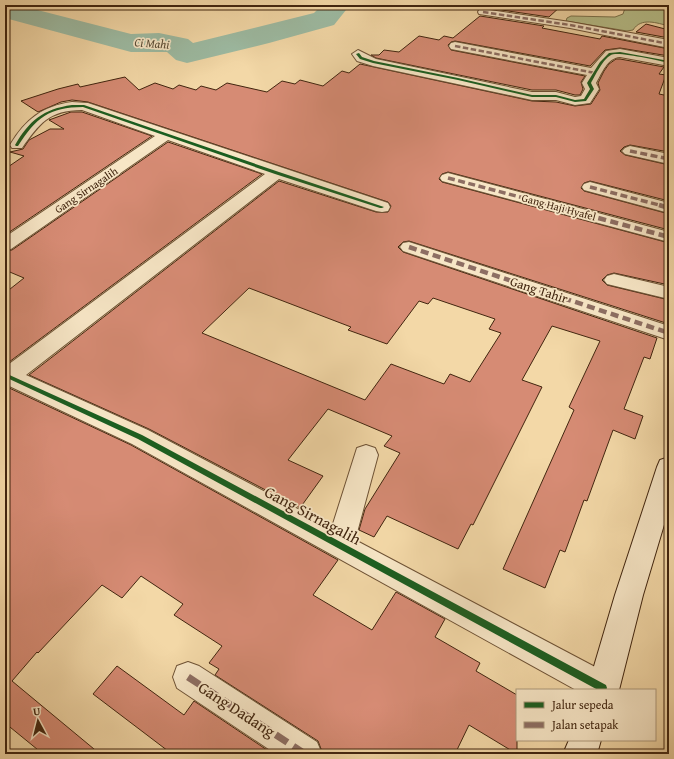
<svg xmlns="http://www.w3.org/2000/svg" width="674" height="759" font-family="'Gentium Book Plus',serif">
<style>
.green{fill:#b7bf8a;stroke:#7c724c}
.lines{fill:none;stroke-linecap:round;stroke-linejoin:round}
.river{fill:#9dbba3;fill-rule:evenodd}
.building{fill:#d68b74;stroke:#41250f;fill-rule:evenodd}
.street-casing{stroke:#6e5235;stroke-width:2}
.secondary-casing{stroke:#41250f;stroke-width:2}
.street{fill:#f7e6c6;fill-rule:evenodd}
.secondary{fill:#f7e6c6;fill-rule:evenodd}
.quiet-far3{stroke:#8d6e63;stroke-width:2.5;stroke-dasharray:5.5 2.5;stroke-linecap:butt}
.quiet-far2{stroke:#8d6e63;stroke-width:3.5;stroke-dasharray:7 3.5;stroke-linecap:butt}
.quiet-far1{stroke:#8d6e63;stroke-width:4.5;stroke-dasharray:8 4.5;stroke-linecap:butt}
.quiet{stroke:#8d6e63;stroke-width:7;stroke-dasharray:14 7;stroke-linecap:butt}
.cycleway-casing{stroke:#f7e6c6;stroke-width:2}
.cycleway{fill:#1b5e20;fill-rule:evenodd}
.labels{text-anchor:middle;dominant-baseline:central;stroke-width:3.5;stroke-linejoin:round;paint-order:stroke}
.far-street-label{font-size:11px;fill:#41250f;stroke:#f7e6c6}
.far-water-label{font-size:12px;font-style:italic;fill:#584a34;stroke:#f7e6c6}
.street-label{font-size:13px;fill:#41250f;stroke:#f7e6c6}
.near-street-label{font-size:16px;fill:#41250f;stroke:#f7e6c6}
</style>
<rect width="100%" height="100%" fill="#f3d8a7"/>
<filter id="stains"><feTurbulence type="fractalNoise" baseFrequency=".005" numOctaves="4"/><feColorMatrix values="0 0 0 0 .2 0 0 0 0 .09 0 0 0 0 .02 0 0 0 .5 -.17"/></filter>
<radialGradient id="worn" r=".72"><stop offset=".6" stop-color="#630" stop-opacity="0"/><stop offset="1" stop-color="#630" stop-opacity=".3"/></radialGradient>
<!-- green -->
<path class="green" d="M626 5 669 6V26C657 23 641 17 633 30L627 31 566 21 567 18 571 16 615 17 623 14Z"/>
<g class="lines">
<!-- river -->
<path class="river" d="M5 5H18L131 34 159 33 188 39 193 43 314 13 322 5H350L334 25 269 43 187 63 176 60 167 52H131L5 18Z"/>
</g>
<!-- building -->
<path class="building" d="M492 5H562L549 17 488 8Z
M480 16 544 26 542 28 600 39 602 36 669 49V56L620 48 605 50 590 66 455 41 451 42 448 45 451 50 585 76 581 82 583 89 580 95H575L556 90H532L376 58 371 55H379L384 50 399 52 419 36 439 40 444 36 453 38Z
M646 24 669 30V38L636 32Z
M616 59H620L664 67 659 74 666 75 659 94 669 96V152L630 145 624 147 620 151 625 155 669 165V201L590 181 584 183 581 188 584 191 669 214V230L448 172 442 174 439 179 442 182 669 243V285L614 273 607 275 602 280 607 285 669 300V324L409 241 403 242 398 247 403 252 657 338 650 359 644 357 624 409 643 416 635 439 613 430 587 501 584 500 565 552 560 550 545 588 503 569 574 410 569 407 600 341 552 326 522 380 542 387 473 525 471 524 458 549 387 516 374 537 359 530 365 509 400 453 384 446 392 436 328 409 288 460 323 476 300 508 149 429 29 375 279 181 376 212H388L391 206 388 202 88 102 72 100 61 102 38 112 21 101 58 89 78 84 80 87 125 77 139 90 155 83 173 89 179 85 196 90 201 86 216 90 227 83 267 92 282 81 295 84 300 80 323 86 342 71 349 73 360 64 532 101 556 102 575 106 591 104 600 90 598 83 604 71 609 64ZM249 288 351 327 348 330 387 344 419 301 428 304 433 298 495 319 489 329 501 333 470 382 450 374 444 384 391 364 365 400 202 333Z
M71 112H82L152 136 5 235V169L24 156 10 152 23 149 29 140 50 129H64L49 120Z
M168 142 262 174 5 365V293L24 278 5 270V251L12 250Z
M5 386 131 445 338 560 313 595 372 630 396 592 445 619 435 637 480 663 476 671 517 695V754L469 725 455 754H323L318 741 215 675 219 669 209 663 222 646 174 615 183 604 141 576 122 598 102 585 38 653 37 652 12 681 100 754H43L5 723Z
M117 666 184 715 194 701 273 754H172L93 694Z"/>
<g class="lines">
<!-- street casing -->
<g class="street-casing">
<path id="street" d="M483 9 570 22 669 40V48L570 28 479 14 478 12 479 10Z
M455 42 591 68 606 51 620 49 669 58V66L620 57C607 58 602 73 596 83L599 89 590 103 575 105 556 100H532L373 66 357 61 352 54 358 50 376 59 532 92H556L575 97 581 96 585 89 582 83 587 75 451 49 449 46 451 43Z
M72 102 88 103 388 203 390 207 388 211 382 212 376 211 279 179 26 375 148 430 332 527 357 448 366 445 375 448 378 455 355 540 614 677 618 690H576L132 444 5 384V367L265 174 168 140 11 249 5 250V237L155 136 82 110C49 110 39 124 22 148H12L10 145C25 120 42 106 72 102Z
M630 146 669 154V164L625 154 622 151 625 148Z
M448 173 669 232V242L442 181 440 178 442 175Z
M590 182 669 203V213L584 190 582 187 584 184Z
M409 242 669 326V340L403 251 400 247 403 243Z
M614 274 669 287V299L607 284 604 280 607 276Z
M188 662 199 666 317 742 322 754H276L177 688 173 677 177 666Z"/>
</g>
<!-- secondary casing -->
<g class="secondary-casing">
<path id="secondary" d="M669 457V508L643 595 619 690H587L615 595 657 467 660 460Z
M569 740H601L597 754H563Z"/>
</g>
<!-- street -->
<use href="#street" class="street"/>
<!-- secondary -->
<use href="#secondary" class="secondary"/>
<!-- quiet-far3 -->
<path class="quiet-far3" d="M483 12 570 25 669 44
M455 46 595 73"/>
<!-- quiet-far2 -->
<path class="quiet-far2" d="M630 151 669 159
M448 178 554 206
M590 187 663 206"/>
<!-- quiet-far1 -->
<path class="quiet-far1" d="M550 205 669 237
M659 205 669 208
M409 247 669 333"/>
<!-- quiet -->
<path class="quiet" d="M188 677 305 754"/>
<!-- cycleway casing -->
<g class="cycleway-casing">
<path id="cycleway" d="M620 52 669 61V63C659 61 618 51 611 55 603 59 595 76 591 83L594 89 586 101 575 102 556 97H532L458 80 373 63 360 59 356 54 359 53 362 57 374 61 458 78 532 95H556L575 100 584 99 590 89 587 83 600 62 609 53Z
M72 105H84L279 172 384 207 382 208H380L275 174 83 107C49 107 36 118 18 146H16L15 145C29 121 43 109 72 105Z
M5 373 142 435 606 685 607 688 606 690H598L138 439 5 377Z"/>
</g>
<!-- cycleway -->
<use href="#cycleway" class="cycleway"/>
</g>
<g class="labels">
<!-- far-street labels -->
<g class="far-street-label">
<text transform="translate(86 190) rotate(-34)">Gang Sirnagalih</text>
<text transform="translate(559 207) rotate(15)">Gang Haji Hyafel</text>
</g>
<!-- far-water labels -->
<g class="far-water-label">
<text transform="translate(152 43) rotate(4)">Ci Mahi</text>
</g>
<!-- street labels -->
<g class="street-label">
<text transform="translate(539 290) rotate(18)">Gang Tahir</text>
</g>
<!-- near-street labels -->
<g class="near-street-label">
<text transform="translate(313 515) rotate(28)">Gang Sirnagalih</text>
<text transform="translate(237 709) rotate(33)">Gang Dadang</text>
</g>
</g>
<!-- margin -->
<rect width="674" height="759" fill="none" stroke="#f3d8a7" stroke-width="20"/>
<rect x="6" y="6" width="662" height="747" fill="none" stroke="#41250f" stroke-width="2"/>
<rect x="10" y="10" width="654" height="739" fill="none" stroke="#41250f"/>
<!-- legend -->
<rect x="516" y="689" width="140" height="52" fill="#f7e6c6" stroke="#ae997d"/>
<rect x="524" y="702" width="20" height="6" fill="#1b5e20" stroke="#ae997d"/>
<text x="552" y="709" font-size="12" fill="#41250f">Jalur sepeda</text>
<rect x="524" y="722" width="20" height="6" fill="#8d6e63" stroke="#ae997d"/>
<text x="552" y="729" font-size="12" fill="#41250f">Jalan setapak</text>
<!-- north arrow -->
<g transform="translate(38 721) rotate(353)" stroke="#f7e6c6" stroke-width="3" paint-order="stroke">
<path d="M0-3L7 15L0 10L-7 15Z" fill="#41250f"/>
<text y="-6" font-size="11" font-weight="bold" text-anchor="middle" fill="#41250f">U</text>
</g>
<rect width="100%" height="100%" filter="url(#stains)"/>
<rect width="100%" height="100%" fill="url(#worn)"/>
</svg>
